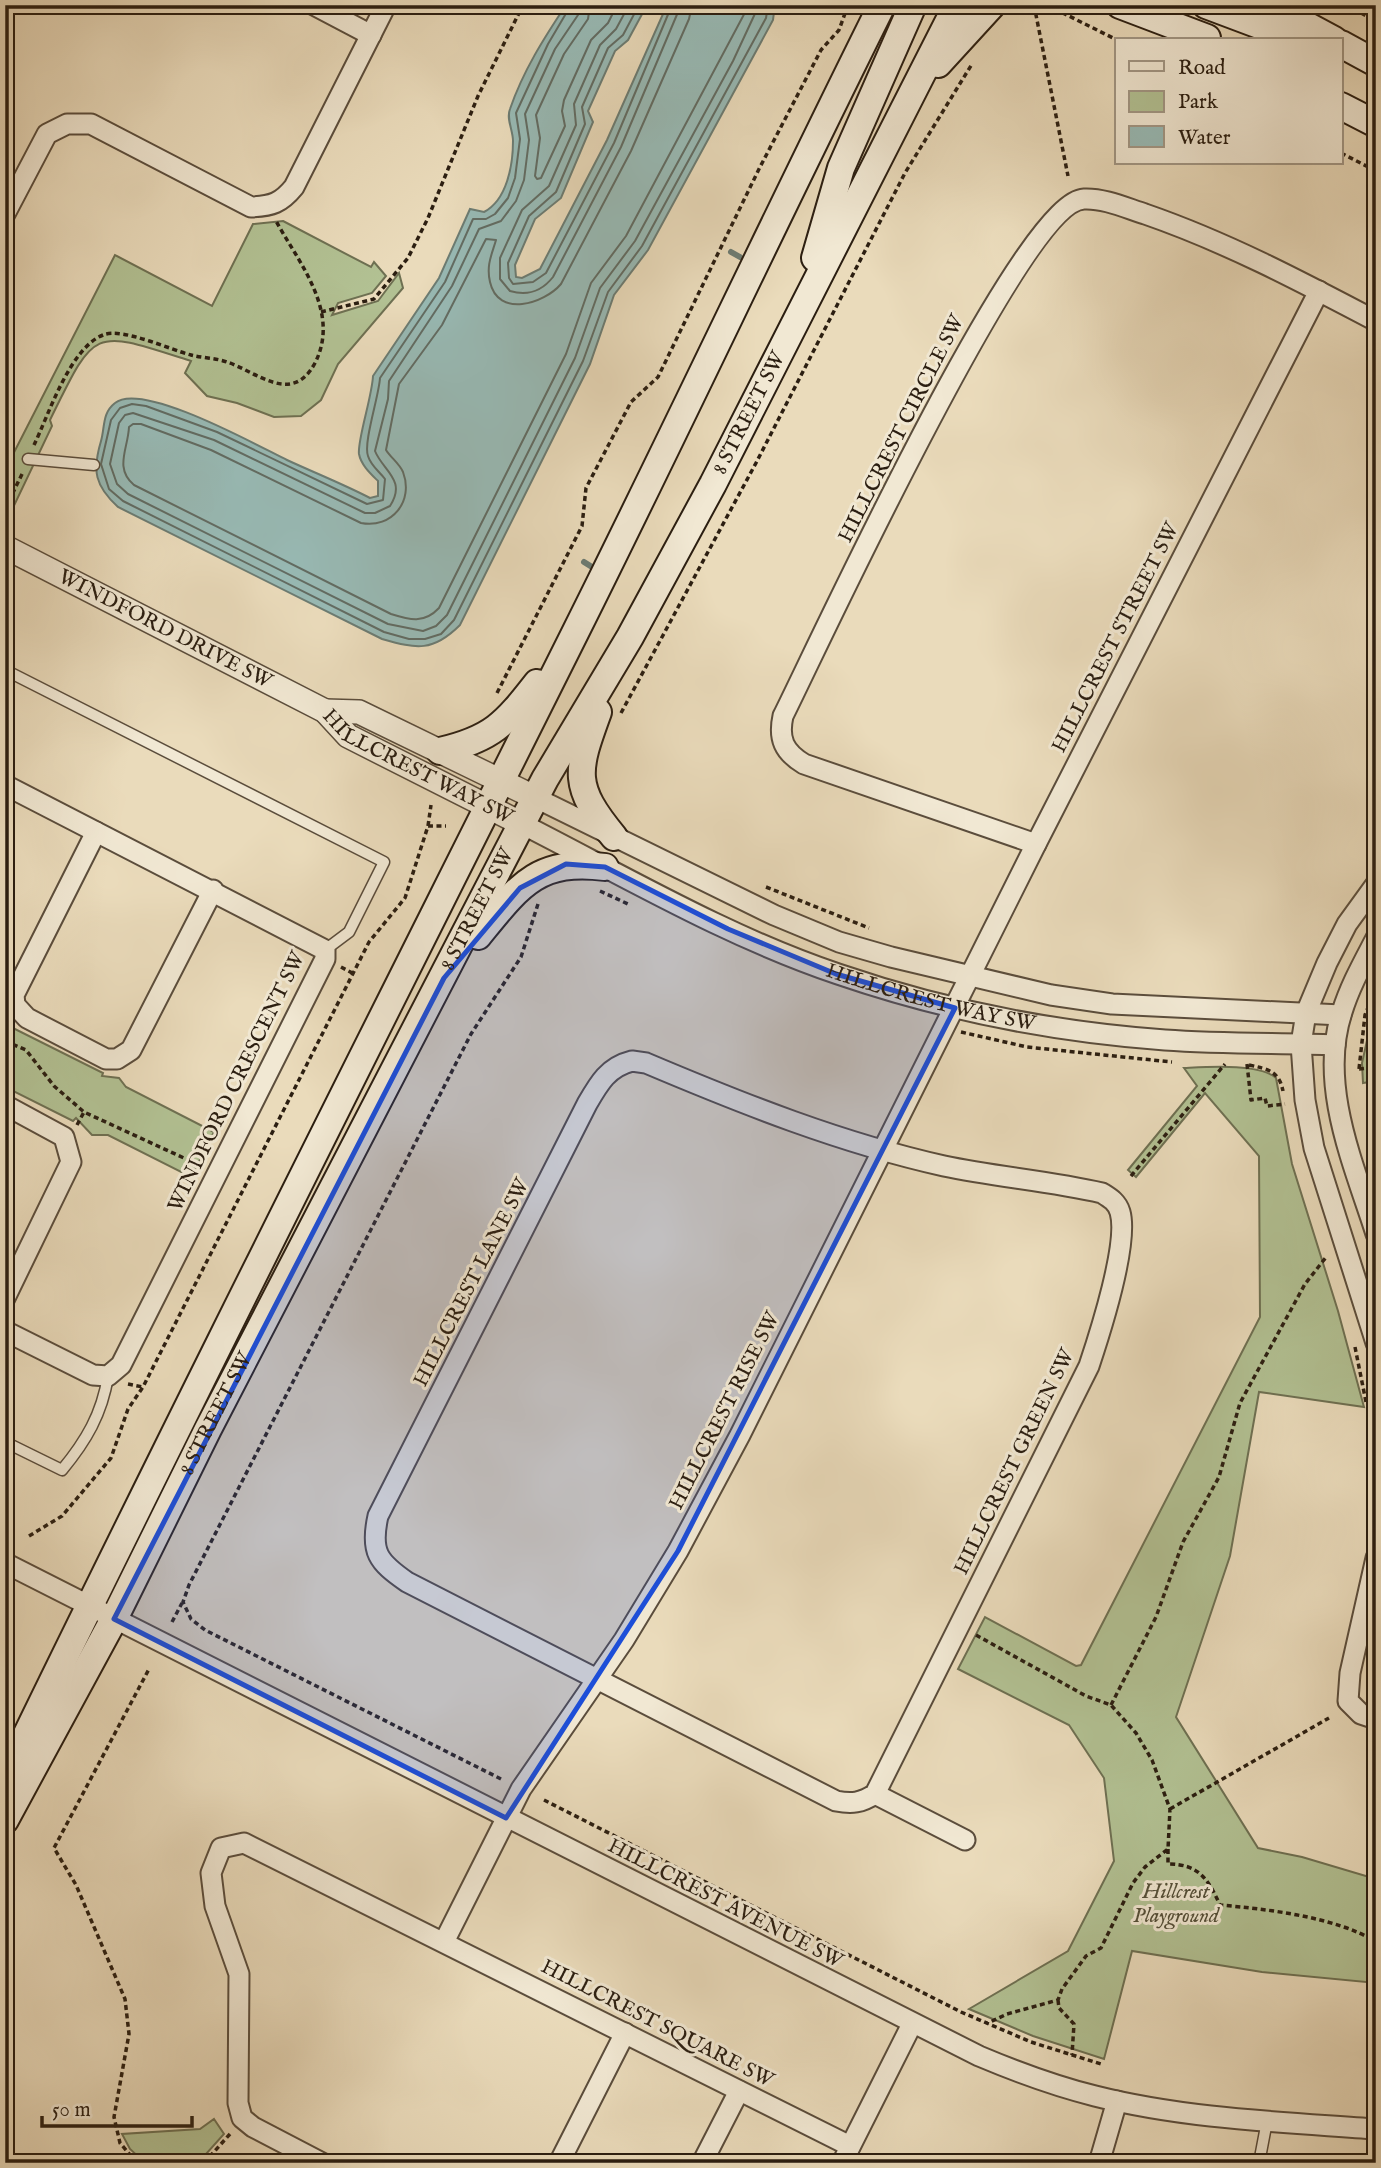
<svg xmlns="http://www.w3.org/2000/svg" width="1381" height="2168" font-family="'IM FELL English',serif">
<style>
.green{fill:#b2c193;stroke:#6e7052;stroke-width:2}
.water{fill:#98bab5;stroke:#6c7c73;stroke-width:2}
.lines{fill:none;stroke-linecap:round;stroke-linejoin:round}
.shore{stroke:#626c63;stroke-width:2}
.stream{stroke:#6c7c73;stroke-width:6}
.service-casing{stroke:#5b4d3c;stroke-width:13}
.minor-casing{stroke:#5b4d3c;stroke-width:23}
.tertiary-casing{stroke:#5b4d3c;stroke-width:26}
.secondary-casing{stroke:#2b1e11;stroke-width:30}
.path{stroke:#2b1e11;stroke-width:3.5;stroke-dasharray:5 3.5;stroke-linecap:butt}
.service{stroke:#f1e8d3;stroke-width:10}
.minor{stroke:#f1e8d3;stroke-width:19}
.tertiary{stroke:#f1e8d3;stroke-width:23}
.secondary{stroke:#f1e8d3;stroke-width:26}
.marked{fill:#1d4ed8;fill-opacity:0.2;stroke:#1d4ed8;stroke-width:5;stroke-linejoin:round}
.labels{text-anchor:middle;dominant-baseline:central;stroke-width:6;stroke-linejoin:round;paint-order:stroke}
.street-label{font-size:21px;fill:#2b1e11;stroke:#f1e8d3}
.park-label{font-size:21px;font-style:italic;fill:#544f38;stroke:#f1e8d3}
</style>
<rect width="100%" height="100%" fill="#eadbbb"/>
<filter id="stains"><feTurbulence type="fractalNoise" baseFrequency=".00286" numOctaves="4"/><feColorMatrix values="0 0 0 0 .2 0 0 0 0 .09 0 0 0 0 .02 0 0 0 .5 -.17"/></filter>
<radialGradient id="worn" r=".72"><stop offset=".6" stop-color="#630" stop-opacity="0"/><stop offset="1" stop-color="#630" stop-opacity=".3"/></radialGradient>
<!-- green -->
<path class="green" d="M283 221 371 267 374 262 386 276 372 293 338 303 332 315 378 301 399 273 403 288 338 364 321 400 301 416 274 417 237 403 207 396 185 373 191 361C92 329 96 326 50 420L52 426 10 514 5 512V470L115 255 212 306 253 224Z
M1376 1000V1081L1363 1083 1362 1063Z
M5 1027 11 1030 13 1028 103 1073 102 1076 119 1078 126 1087 214 1132 191 1177 108 1135H92L76 1118 73 1121 5 1087Z
M1184 1068C1206 1067 1260 1063 1276 1078L1292 1164 1338 1311 1364 1407 1259 1392 1230 1556 1176 1717 1258 1848 1302 1857 1376 1879V1983L1262 1972 1132 1951 1104 2059 1033 2036 969 2009 1068 1951 1114 1861 1104 1778 1069 1725 958 1669 985 1617 1076 1666 1081 1665 1260 1317 1259 1156 1205 1093 1136 1177 1128 1170 1197 1086Z
M214 2119 224 2134 198 2163H145L130 2149 122 2134 200 2129Z"/>
<!-- water -->
<path class="water" d="M566 5H647L628 40 615 51 588 111 593 122 561 198 535 219 515 265 516 277 522 278 540 269 607 140 667 5H775L773 20 648 250 614 295 590 364 460 625C433 652 417 649 382 639L118 507C95 486 92 471 101 441 105 427 102 413 115 403 142 381 258 446 287 460 315 473 343 484 370 498L378 496V481C371 474 361 465 359 454 357 441 372 397 373 376L439 278 470 209 484 212C507 200 513 165 513 141 513 130 506 119 510 109 523 71 544 38 566 5Z"/>
<g class="lines">
<!-- shore -->
<path class="shore" d="M571 5 548 44 516 113 520 139 515 178 508 198 495 214 486 219H473L445 282 380 378C379 396 363 443 368 456 371 466 379 471 385 479L383 500 367 504 217 432 146 406 132 404 120 408 111 420 101 464 109 489 123 501 384 632 409 639H425L441 634 454 620 583 361 608 292 642 246 766 18 768 5
M580 5 578 15 555 49 525 114 529 140 524 180 516 201 501 221 479 229 452 286 389 381 388 399 375 451C383 471 407 480 390 506L375 513H365L214 440 133 413 125 415 119 423 110 464 117 484 128 494 388 624 423 631 436 626 447 615 575 358 600 288 635 241 733 61 759 5
M590 5 588 19 564 54 536 115 540 138 535 176 537 179 541 178 565 126 562 111 564 100 591 40 608 23 617 5
M629 5 616 29 600 45 574 104 576 125 549 186 522 210 500 258V279L510 291C527 296 542 291 553 277L621 147 681 5
M639 5 623 35 608 48 582 107 585 124 556 192 529 216 508 263 509 278 513 284 533 282 546 273 614 143 672 5
M692 5 689 19 631 151 561 284C544 304 498 318 490 282 486 265 492 254 496 240L486 239 442 325 399 384 386 450C391 458 399 463 403 472 414 501 392 529 361 523L211 450 141 424H133L129 427C128 449 114 468 134 485L391 614C410 620 424 624 439 608L566 354 591 283 626 236 749 5"/>
<!-- stream -->
<path class="stream" d="M731 252 740 257
M584 562 592 567"/>
<!-- service casing -->
<g class="service-casing">
<path id="service" d="M28 459 94 465
M5 670 384 862 349 932 325 950
M5 1442 62 1470C86 1441 102 1414 108 1376
M1259 2163 1267 2121"/>
</g>
<!-- minor casing -->
<g class="minor-casing">
<g id="minor">
<path d="M314 5 371 35"/>
<path d="M5 214 47 134 67 124H91L251 207C272 206 281 203 294 187L386 5"/>
<path d="M5 785 325 950V959L121 1365 108 1376 93 1375 5 1331"/>
<path d="M536 798 774 915 839 942 891 957 1051 995 1112 1004 1341 1015"/>
<path id="s1" d="M522 824C626 877 728 937 838 974 943 1010 1055 1032 1165 1040 1222 1044 1279 1043 1335 1045"/>
<path d="M96 832 14 995 15 1005 27 1018 106 1059H117L131 1050 213 890"/>
<path d="M1036 844 804 764C784 752 778 739 783 716 819 644 1022 202 1084 199 1104 198 1126 208 1145 214 1226 242 1300 281 1376 321"/>
<path d="M1376 884 1347 924 1327 963 1306 1013 1301 1044 1305 1100 1314 1148 1376 1343"/>
<path d="M1376 938C1363 963 1350 986 1342 1012 1318 1085 1354 1165 1376 1234"/>
<path d="M632 1061 646 1063C743 1104 841 1143 944 1166 996 1177 1050 1181 1102 1193 1110 1198 1117 1202 1120 1212 1129 1243 1100 1333 1089 1366L875 1794C861 1803 852 1804 836 1801L407 1582C378 1562 370 1552 378 1516L587 1104C599 1083 608 1067 632 1061Z"/>
<path d="M5 1105 64 1137 71 1162 5 1298"/>
<path d="M1376 1558 1350 1673 1348 1701 1361 1714 1376 1719"/>
<path d="M5 1563 979 2056C1017 2072 1055 2086 1095 2096 1186 2119 1282 2122 1376 2129"/>
<path d="M875 1794 965 1840"/>
<path d="M444 1942 521 1789 624 1640 678 1551 740 1435 1036 844 1319 291"/>
<path d="M322 2163 253 2127 242 2118 238 2103 239 1974 215 1906 211 1873 221 1848 244 1843 850 2146"/>
<path d="M559 2163 625 2033"/>
<path d="M702 2163 739 2091"/>
<path d="M842 2163 912 2024"/>
<path d="M1099 2163 1117 2101"/>
</g>
</g>
<!-- tertiary casing -->
<g class="tertiary-casing">
<g id="tertiary">
<path id="s2" d="M5 547 325 711 348 736 522 824"/>
<path d="M325 711 359 712 536 798"/>
</g>
</g>
<!-- secondary casing -->
<g class="secondary-casing">
<g id="secondary">
<path d="M1120 5 1207 38"/>
<path d="M1206 5 1299 40"/>
<path d="M1269 5 1334 40"/>
<path d="M1341 44 1376 63"/>
<path d="M938 64 992 5"/>
<path d="M1341 106 1376 124"/>
<path d="M815 258 841 168 913 5"/>
<path d="M598 712C576 772 572 786 614 837"/>
<path d="M440 751C492 739 505 724 537 683"/>
<path d="M478 936C518 887 537 858 605 867"/>
<path d="M5 1779C192 1394 385 1013 576 631 680 423 778 213 882 5"/>
<path id="s3" d="M5 1820 114 1619 208 1429 545 779 630 637 713 484 957 5"/>
</g>
</g>
<!-- path -->
<path class="path" d="M1034 5 1068 176
M1047 5 1117 40
M1346 5 1376 21
M1341 153 1376 171
M321 312 374 299 408 258 428 218 478 96 523 5
M34 445C49 414 70 348 103 335 122 327 171 350 191 355 202 358 216 358 227 362 257 372 292 406 315 363 341 312 299 263 276 221
M5 509 23 472
M497 693 582 526 586 488 631 402 658 377 759 169 821 50 839 30 848 5
M621 713 756 463 905 173 972 64
M428 826 431 805
M766 887 869 928
M600 891 628 904
M341 967 354 974
M1364 1015H1376
M961 1032 1027 1047 1172 1062
M5 1041 26 1050 54 1086 84 1112 199 1165
M1247 1064 1251 1100 1265 1098 1267 1106 1285 1104
M1249 1065C1268 1069 1279 1071 1283 1091
M1359 1069 1365 1015 1376 988
M1359 1069 1369 1068 1376 1063
M77 1125 84 1112
M1131 1176 1225 1064
M1355 1347 1366 1402
M128 1384 143 1387
M29 1536 62 1516 111 1458 128 1409 143 1387 369 942 405 898 428 826H446
M172 1622 182 1603
M976 1635 1086 1696 1111 1705 1136 1733 1152 1760 1170 1809 1168 1849 1145 1867 1133 1883 1101 1948 1086 1956 1062 1989 1058 2000 1007 2014 988 2023
M1111 1705 1156 1617 1183 1542 1219 1477 1240 1403 1305 1284 1327 1256
M501 1779 205 1630 191 1619 183 1602 189 1585 471 1034 521 957 538 904
M544 1800 961 2012 1031 2042 1101 2064
M1170 1809 1329 1718
M1168 1849V1864C1199 1864 1208 1879 1220 1905 1266 1909 1337 1917 1376 1942
M1058 2000 1059 2008 1074 2024 1072 2055
M137 2163 120 2143 114 2117 129 2034 125 1999 76 1885 54 1848 149 1669
M169 2163 175 2159
M204 2163 230 2134"/>
<!-- service -->
<use href="#service" class="service"/>
<!-- minor -->
<use href="#minor" class="minor"/>
<!-- tertiary -->
<use href="#tertiary" class="tertiary"/>
<!-- secondary -->
<use href="#secondary" class="secondary"/>
</g>
<!-- marked area -->
<path class="marked" d="M566 864 605 867 728 929 836 974 955 1008 678 1551 506 1818 114 1619 444 978 520 888Z"/>
<g class="labels">
<!-- street labels -->
<g class="street-label">
<text stroke="none"><textPath href="#s3" startOffset="1592">8 STREET SW</textPath></text>
<text transform="translate(902 429) rotate(-63)">HILLCREST CIRCLE SW</text>
<text stroke="none"><textPath href="#s2" startOffset="180">WINDFORD DRIVE SW</textPath></text>
<text transform="translate(1116 638) rotate(-63)">HILLCREST STREET SW</text>
<text stroke="none"><textPath href="#s2" startOffset="469">HILLCREST WAY SW</textPath></text>
<text stroke="none"><textPath href="#s3" startOffset="1026">8 STREET SW</textPath></text>
<text stroke="none"><textPath href="#s1" startOffset="446">HILLCREST WAY SW</textPath></text>
<text transform="translate(237 1082) rotate(-64)">WINDFORD CRESCENT SW</text>
<text transform="translate(472 1283) rotate(-63)">HILLCREST LANE SW</text>
<text transform="translate(725 1411) rotate(-63)">HILLCREST RISE SW</text>
<text stroke="none"><textPath href="#s3" startOffset="458">8 STREET SW</textPath></text>
<text transform="translate(1015 1462) rotate(-64)">HILLCREST GREEN SW</text>
<text transform="translate(725 1904) rotate(27)">HILLCREST AVENUE SW</text>
<text transform="translate(657 2024) rotate(27)">HILLCREST SQUARE SW</text>
</g>
<!-- park labels -->
<g class="park-label">
<text x="1176" y="1892">Hillcrest<tspan x="1176" dy="24">Playground</tspan></text>
</g>
</g>
<!-- margin -->
<rect width="1381" height="2168" fill="none" stroke="#eadbbb" stroke-width="28"/>
<rect x="7" y="7" width="1367" height="2154" fill="none" stroke="#2b1e11" stroke-width="3.5"/>
<rect x="14" y="14" width="1353" height="2140" fill="none" stroke="#2b1e11" stroke-width="2"/>
<!-- legend -->
<rect x="1115" y="38" width="228" height="126" fill="#f1e8d3" stroke="#a29785" stroke-width="2"/>
<rect x="1129" y="61" width="35" height="10" fill="#f1e8d3" stroke="#a29785" stroke-width="2"/>
<text x="1178" y="74" font-size="21" fill="#2b1e11">Road</text>
<rect x="1129" y="91" width="35" height="21" fill="#b2c193" stroke="#a29785" stroke-width="2"/>
<text x="1178" y="108" font-size="21" fill="#2b1e11">Park</text>
<rect x="1129" y="126" width="35" height="21" fill="#98bab5" stroke="#a29785" stroke-width="2"/>
<text x="1178" y="144" font-size="21" fill="#2b1e11">Water</text>
<!-- scale -->
<path d="M42 2116v10h150v-10" fill="none" stroke="#2b1e11" stroke-width="3.5"/>
<text x="52" y="2116" font-size="21" fill="#2b1e11" stroke="#f1e8d3" stroke-width="5" paint-order="stroke">50 m</text>
<rect width="100%" height="100%" filter="url(#stains)"/>
<rect width="100%" height="100%" fill="url(#worn)"/>
</svg>
